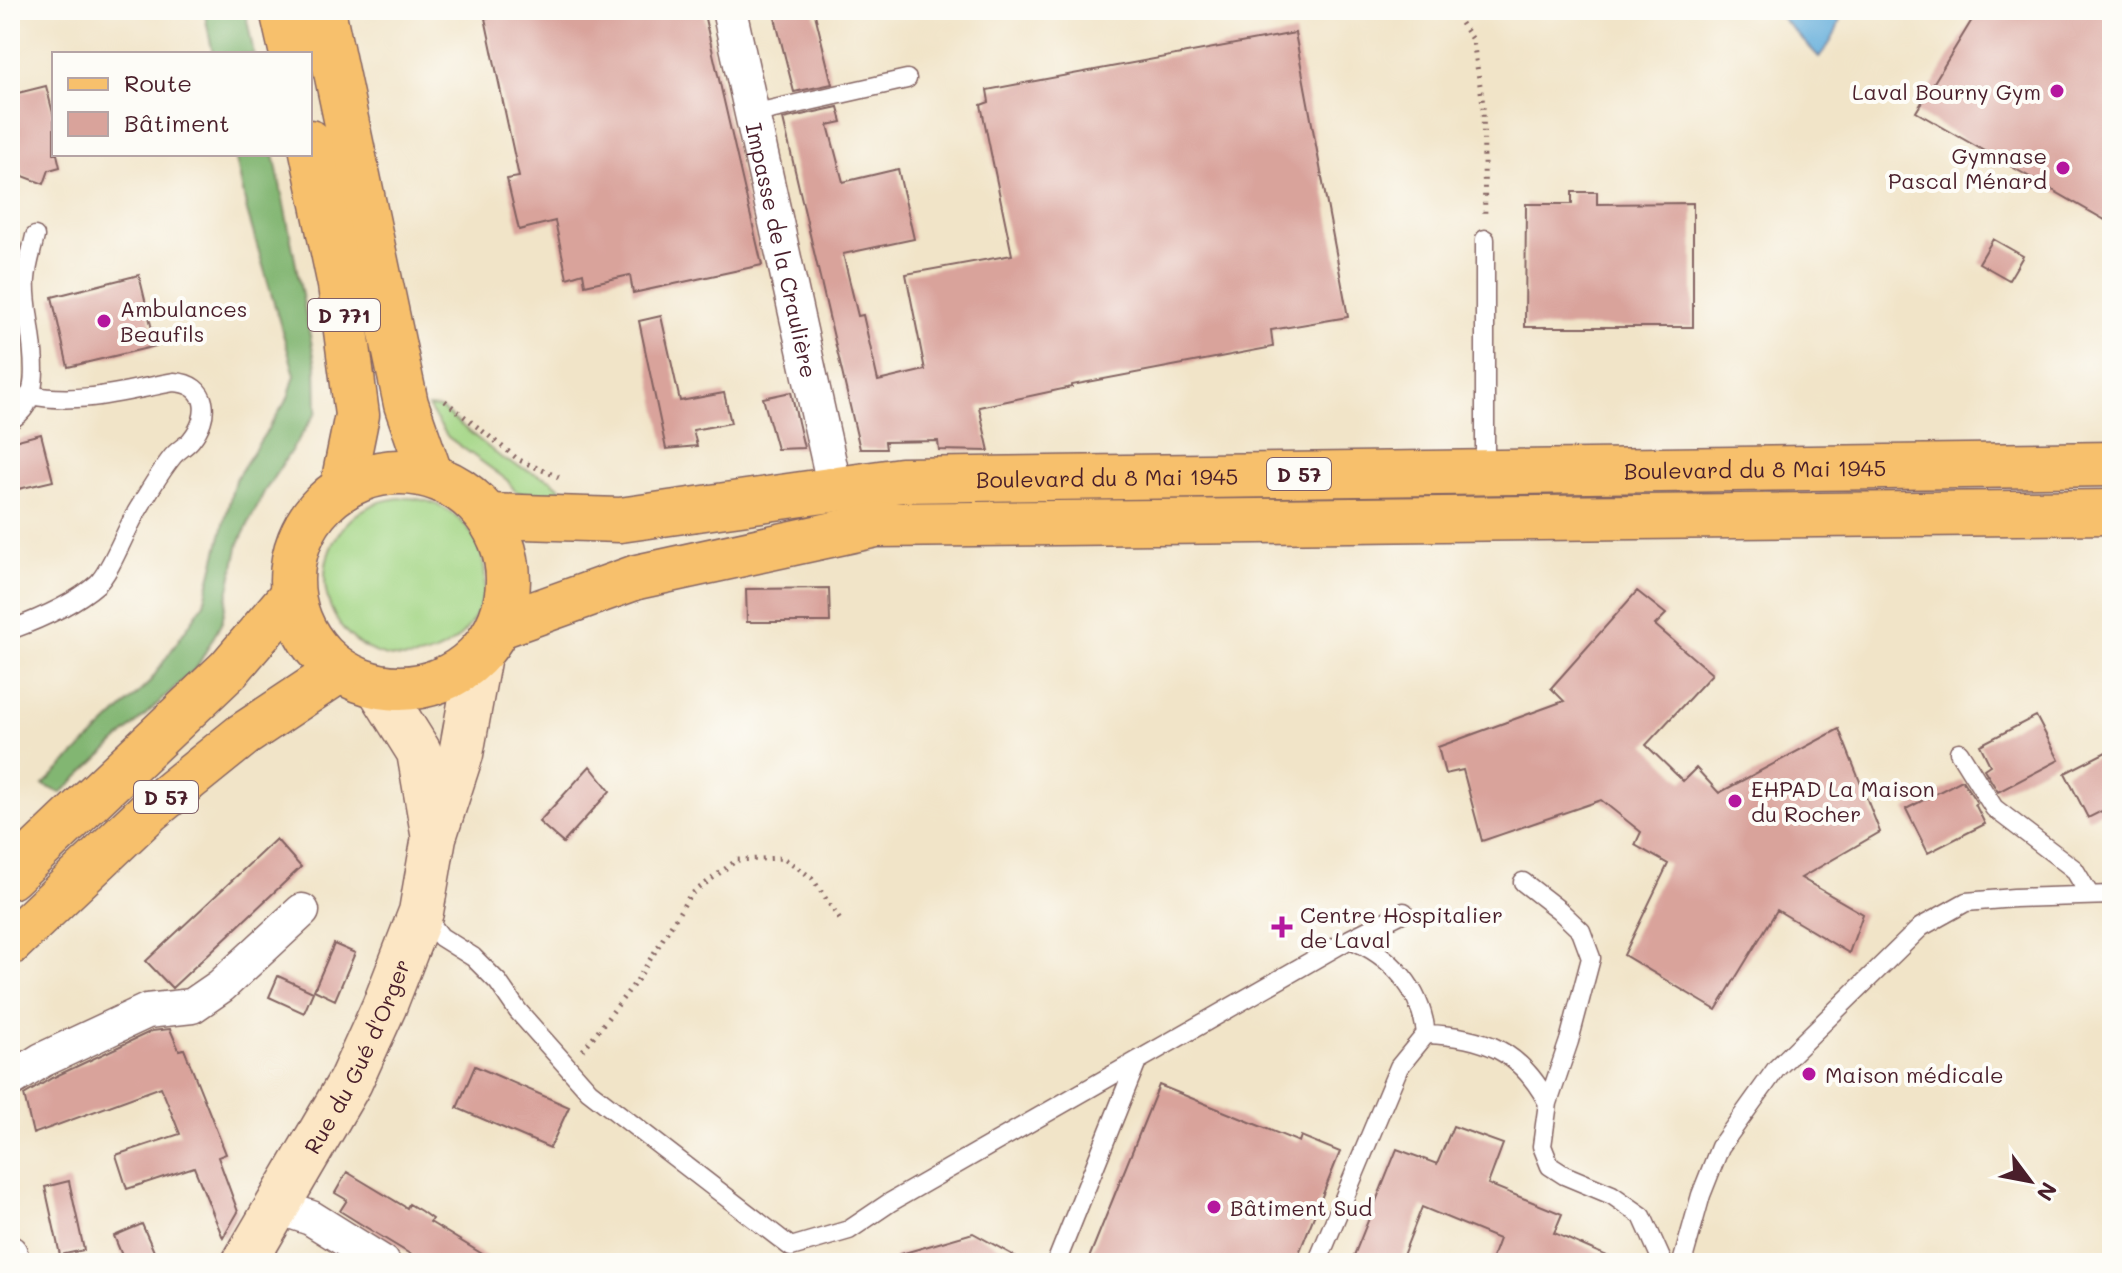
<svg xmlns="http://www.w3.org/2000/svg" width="2122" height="1273" font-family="Mali,sans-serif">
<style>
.green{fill:#a3d584;stroke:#767a58;stroke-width:2}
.forest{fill:#82b672;stroke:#666a4e;stroke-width:2}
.water{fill:#61acda;stroke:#566682;stroke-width:2}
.building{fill:#d9a39b}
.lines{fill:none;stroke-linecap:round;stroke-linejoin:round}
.lane-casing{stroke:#846462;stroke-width:21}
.street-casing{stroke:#846462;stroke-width:37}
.secondary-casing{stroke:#846462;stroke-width:47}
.primary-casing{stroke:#846462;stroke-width:47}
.path{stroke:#846462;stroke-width:5;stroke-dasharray:2 6;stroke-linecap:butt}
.lane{stroke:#fff;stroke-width:18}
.street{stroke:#fff;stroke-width:34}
.secondary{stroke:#fce6c4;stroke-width:44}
.primary{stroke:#f7c06c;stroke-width:44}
.poi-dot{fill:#b5179e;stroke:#fdfcf7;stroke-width:3}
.labels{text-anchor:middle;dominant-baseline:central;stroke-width:8;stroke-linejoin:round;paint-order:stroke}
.shield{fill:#fdfcf7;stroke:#806168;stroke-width:2}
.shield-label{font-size:20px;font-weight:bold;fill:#4a1f2b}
.poi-label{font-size:22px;fill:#4a1f2b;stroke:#fdfcf7;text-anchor:start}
.street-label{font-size:22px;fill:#4a1f2b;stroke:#fdfcf7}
</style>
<rect width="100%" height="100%" fill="#fdfcf7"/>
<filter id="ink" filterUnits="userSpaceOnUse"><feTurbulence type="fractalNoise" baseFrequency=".0125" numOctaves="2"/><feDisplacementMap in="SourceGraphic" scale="16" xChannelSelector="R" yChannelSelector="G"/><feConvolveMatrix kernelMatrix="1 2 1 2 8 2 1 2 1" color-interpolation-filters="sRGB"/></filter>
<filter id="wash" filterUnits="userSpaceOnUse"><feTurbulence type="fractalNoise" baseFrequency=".006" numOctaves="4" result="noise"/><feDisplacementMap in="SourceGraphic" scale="32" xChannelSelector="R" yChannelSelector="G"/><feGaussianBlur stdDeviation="1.8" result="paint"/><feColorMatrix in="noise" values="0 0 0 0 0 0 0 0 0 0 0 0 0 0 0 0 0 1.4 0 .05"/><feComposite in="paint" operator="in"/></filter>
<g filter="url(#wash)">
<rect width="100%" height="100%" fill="#f1e4c8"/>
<!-- green -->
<path class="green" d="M428 407 440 408 504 460 551 480 568 495V500L533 498 515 491 507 480 448 437Z
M325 578a80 80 0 1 1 160 0a80 80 0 1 1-160 0Z"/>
<!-- forest -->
<path class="forest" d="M204 10H245L254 54H213Z
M235 154H274L316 366 317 411 264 492 239 543 222 622 197 667 61 793 43 785 149 683 204 603 235 480 288 398 295 375 247 211Z"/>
<!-- water -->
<path class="water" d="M1774 10H1841C1840 28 1832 43 1819 57Z"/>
<g id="blocks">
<!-- building -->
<path class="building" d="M526 10H703L762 265 633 293 630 275 585 285 583 273 567 278 555 221 519 230 507 179 519 177 485 18Z
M773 10H814L832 84 794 92Z
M1978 10H2094L2112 20V224L1916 112Z
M1295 33 1348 317 1271 330 1273 347 1072 385V387L979 407 989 451 939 450 938 441 885 442 886 449H860L783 119 838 107 842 122 828 125 843 182 898 169 914 239 843 254 858 316 863 315 878 381 925 370 906 274 1012 255 981 105 989 102 987 90Z
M46 86 54 117V154H57L60 167 49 170 44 184 23 176 17 156 10 158V95Z
M1572 192H1597V204L1693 203V327H1525L1526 204H1572Z
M1993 239 2023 256 2009 280 1979 263Z
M139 275 156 346 68 367 52 297Z
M661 316 680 401 724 393 731 423 693 430 697 446 666 449 639 321Z
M791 392 804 448 777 449 763 398Z
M41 434 53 481 10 491V442Z
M829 588 830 622H747L746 589Z
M1637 591 1666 614 1655 625 1712 674 1646 745 1683 781 1696 768 1719 793 1839 729 1880 832 1801 878 1863 914 1849 953 1777 910 1716 1010 1624 955 1668 864 1635 845 1641 832 1601 800 1482 841 1463 770 1445 774 1438 747 1564 701 1551 688Z
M2036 716 2059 760 1998 792 1984 769 1990 765 1980 745Z
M2112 749V806L2088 818 2065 773Z
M590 766 610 791 563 843 539 822Z
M1962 780 1977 803 1975 804 1985 824 1928 853 1906 809Z
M276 839 301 867 172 988 146 961Z
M334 944 355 953 335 1000 314 990Z
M278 976 313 992 304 1013 269 997Z
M170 1029 179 1050 184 1049 226 1154 218 1157 238 1212 223 1238 194 1167 127 1189 116 1155 180 1134 161 1087 33 1134 24 1095 52 1078 152 1031Z
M475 1066 569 1107 550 1148 457 1108Z
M1159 1085 1299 1142 1301 1136 1340 1152 1295 1263H1087Z
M1453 1126 1503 1144 1488 1184 1562 1214 1554 1233 1623 1263H1490L1499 1239 1422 1207 1400 1263H1351L1397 1149 1437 1164Z
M347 1172 407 1208 409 1204 421 1211 432 1219 430 1222 497 1263H425L364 1226 340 1211 347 1200 335 1193Z
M69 1181 84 1250 60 1255 45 1187Z
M142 1224 159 1263H125L114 1236Z
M973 1233 1027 1263H895L894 1256Z"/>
</g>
</g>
<g filter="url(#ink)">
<use href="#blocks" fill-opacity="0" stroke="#846462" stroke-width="2"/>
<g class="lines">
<!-- lane casing -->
<g class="lane-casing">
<path id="lane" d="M752 114 907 79
M10 420C55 397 22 317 26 279 27 265 32 250 35 236
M1485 472V239
M10 630C40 619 73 605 97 584 111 572 127 526 139 508 149 491 160 472 173 456 178 450 186 446 191 440 211 416 209 384 174 382 124 391 81 405 29 395
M1959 752 1994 808 2074 869 2089 894
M1523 882 1559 910 1581 931 1591 958 1569 1041 1548 1103 1542 1146 1550 1166 1564 1175 1612 1195 1642 1216 1663 1263
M423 914 441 937 473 957 498 982 518 1011 589 1091 791 1247 849 1230 889 1203 1350 939C1392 956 1421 989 1426 1034
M1350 939 1404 912
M1056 1263 1137 1061
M1317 1263 1399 1067 1426 1034C1483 1036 1520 1050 1548 1103
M1682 1263 1701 1195 1720 1147 1776 1069 1921 927 1966 902 2014 898 2112 895"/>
</g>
<!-- street casing -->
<g class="street-casing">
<g id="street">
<path id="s1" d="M729 10 835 489"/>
<path d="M10 1080 42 1060 147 1011 192 1006 221 986 302 911"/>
<path d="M278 1207 311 1218 383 1263"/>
<path d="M10 1253 13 1263"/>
</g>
</g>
<!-- secondary casing -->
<g class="secondary-casing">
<g id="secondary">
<path d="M379 688 419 752 433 833"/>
<path id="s2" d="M244 1263 350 1082 384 1007 421 912 434 837 461 754 479 655"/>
</g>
</g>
<!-- primary casing -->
<g class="primary-casing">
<g id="primary">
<path d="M282 10 292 54"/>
<path d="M323 10 406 404 431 476"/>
<path d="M310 142 340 285 357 415 342 489"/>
<circle cx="400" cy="580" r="108"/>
<path id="s3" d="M488 516 620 520 901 480 2112 464"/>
<path d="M500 626 637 577 876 525 2112 512"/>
<path d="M10 877 229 669 292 595"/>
<path d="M10 943 150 810 243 735 339 671"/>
</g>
</g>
<!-- path -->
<path class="path" d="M1452 10 1473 41 1483 104 1485 218
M445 401 519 460 563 479
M583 1050 638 979 690 895 737 860 784 858 812 878 842 923"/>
<!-- lane -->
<use href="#lane" class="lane"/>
<!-- street -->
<use href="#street" class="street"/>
<!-- secondary -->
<use href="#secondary" class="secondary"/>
<!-- primary -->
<use href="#primary" class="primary"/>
</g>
</g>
<!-- markers -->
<g class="poi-dot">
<circle cx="2057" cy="91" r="8"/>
<circle cx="2063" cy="168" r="8"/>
<circle cx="104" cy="321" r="8"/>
<circle cx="1735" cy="801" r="8"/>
<path d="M1278 915h8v8h8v8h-8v8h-8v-8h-8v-8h8z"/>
<circle cx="1809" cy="1074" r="8"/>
<circle cx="1214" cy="1207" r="8"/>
</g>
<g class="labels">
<!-- shield labels -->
<g class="shield">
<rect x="308" y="299" width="72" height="32" rx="6"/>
<rect x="1267" y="458" width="64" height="32" rx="6"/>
<rect x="134" y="781" width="64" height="32" rx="6"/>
</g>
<g class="shield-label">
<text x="344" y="315">D 771</text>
<text x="1299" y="474">D 57</text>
<text x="166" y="797">D 57</text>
</g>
<!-- poi labels -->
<g class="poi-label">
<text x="2041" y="91" text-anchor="end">Laval Bourny Gym</text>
<text x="2047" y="155" text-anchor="end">Gymnase<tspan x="2047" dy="25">Pascal Ménard</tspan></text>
<text x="120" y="308">Ambulances<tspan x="120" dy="25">Beaufils</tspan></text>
<text x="1751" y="788">EHPAD La Maison<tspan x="1751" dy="25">du Rocher</tspan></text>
<text x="1300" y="914">Centre Hospitalier<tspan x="1300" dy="25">de Laval</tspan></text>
<text x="1825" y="1074">Maison médicale</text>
<text x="1230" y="1207">Bâtiment Sud</text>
</g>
<!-- street labels -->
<g class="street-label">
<text stroke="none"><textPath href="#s1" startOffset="246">Impasse de la Craulière</textPath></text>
<text stroke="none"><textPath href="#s3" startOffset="1270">Boulevard du 8 Mai 1945</textPath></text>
<text stroke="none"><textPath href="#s3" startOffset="622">Boulevard du 8 Mai 1945</textPath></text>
<text stroke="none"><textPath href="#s2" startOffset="236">Rue du Gué d'Orger</textPath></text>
</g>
</g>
<!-- margin -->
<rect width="2122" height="1273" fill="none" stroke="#fdfcf7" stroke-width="40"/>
<!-- legend -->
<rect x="52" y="52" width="260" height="104" fill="#fdfcf7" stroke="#b5a4a5" stroke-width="2"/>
<rect x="68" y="78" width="40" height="12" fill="#f7c06c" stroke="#b5a4a5" stroke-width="2"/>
<text x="124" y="92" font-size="24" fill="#4a1f2b">Route</text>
<rect x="68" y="112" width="40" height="24" fill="#d9a39b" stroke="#b5a4a5" stroke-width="2"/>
<text x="124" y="132" font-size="24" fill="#4a1f2b">Bâtiment</text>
<!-- north arrow -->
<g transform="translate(2030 1181) rotate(122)" stroke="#fdfcf7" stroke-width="6" paint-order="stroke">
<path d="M0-6L14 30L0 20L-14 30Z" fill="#4a1f2b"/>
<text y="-12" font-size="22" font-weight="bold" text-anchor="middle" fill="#4a1f2b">N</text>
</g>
</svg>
